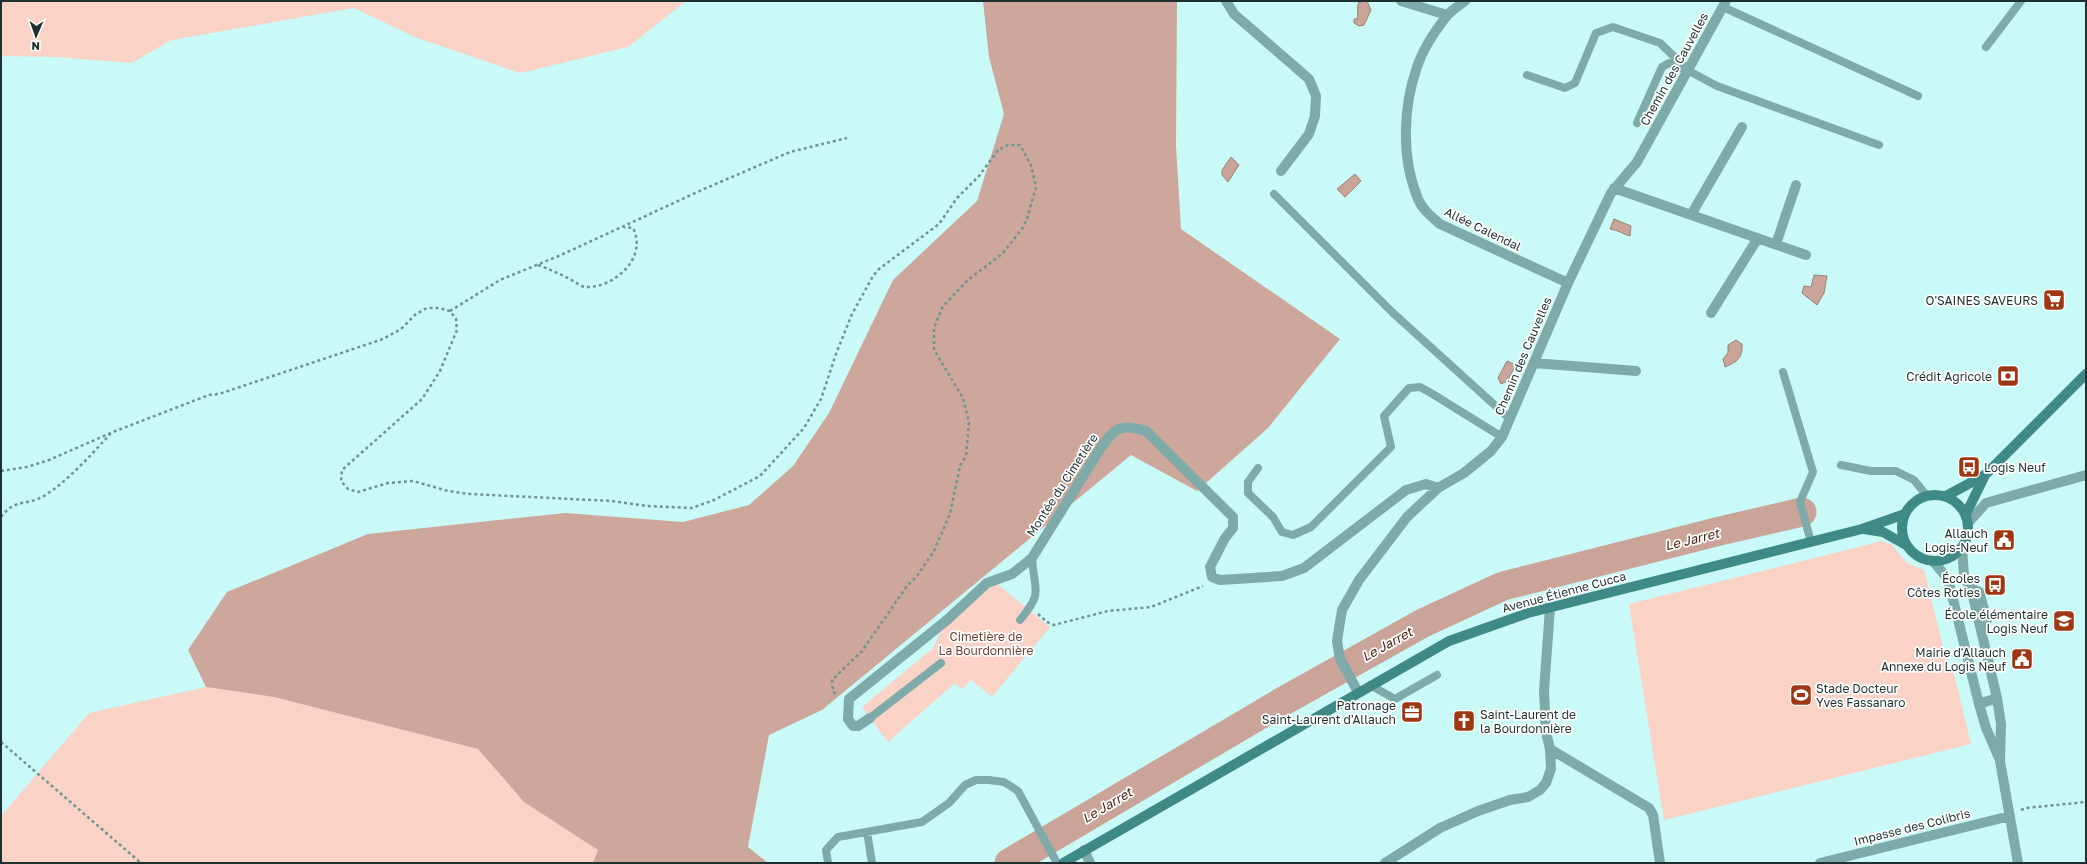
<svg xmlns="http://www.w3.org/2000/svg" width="2087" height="864" font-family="'Golos Text',sans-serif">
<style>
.green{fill:#fad2c6}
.forest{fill:#cda79b}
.water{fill:#caa498;stroke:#968279}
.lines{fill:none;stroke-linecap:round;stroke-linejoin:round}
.river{stroke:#caa498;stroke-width:29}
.path{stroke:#719391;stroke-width:2.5;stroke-dasharray:3 3;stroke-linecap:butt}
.lane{stroke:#7eaba9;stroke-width:8}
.street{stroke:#7eaba9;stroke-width:10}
.secondary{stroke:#3f8a87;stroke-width:10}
.labels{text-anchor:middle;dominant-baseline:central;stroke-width:3.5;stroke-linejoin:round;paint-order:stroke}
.street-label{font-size:12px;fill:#1e3130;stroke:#fff}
.poi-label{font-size:12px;fill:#1e3130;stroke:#fff;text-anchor:end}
.park-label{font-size:12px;fill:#723e2d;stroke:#fff}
.water-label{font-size:13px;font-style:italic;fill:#4b1b0b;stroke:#fff}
</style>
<rect width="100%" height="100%" fill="#cafaf7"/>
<!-- green -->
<path class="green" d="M1 1H686L628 47 520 73 417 38 354 8 171 40 132 63 57 57 1 56Z
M1882 541 1892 545 1907 563 1924 570 1949 671 1953 670 1971 744 1664 820 1629 604Z
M997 584 1050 627 992 697 971 680 962 689 955 683 888 742 862 707 933 648 942 630 990 586Z
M206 687 274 697 478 749 524 802 599 850 593 863H1V816L89 713Z"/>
<!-- forest -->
<path class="forest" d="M983 1H1177L1176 145 1181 229 1340 339 1268 428 1197 491 1131 455 822 710 769 735 748 847 768 863H593L598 850 524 802 478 749 274 697 206 687 188 650 227 592 368 534 565 513 683 522 749 505 793 466 829 413 893 280 977 201 1004 114 989 57Z"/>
<!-- water -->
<path class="water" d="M1367 1 1371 10 1364 25 1359 26 1354 23V19H1357C1359 13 1356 8 1359 2Z
M1231 157 1239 165 1228 182 1222 175V170Z
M1355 174 1361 181 1345 197 1337 189Z
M1614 219 1631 226 1630 236C1623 234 1618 230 1610 229Z
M1814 275 1827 276 1824 293 1817 305 1802 293 1804 286 1811 287Z
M1736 340 1742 344C1743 358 1737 362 1725 367L1723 359 1728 353V345Z
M1507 361 1516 365 1507 381 1501 384 1498 378Z"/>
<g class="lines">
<!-- river -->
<path class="river" d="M1009 863 1280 703 1423 623 1503 586 1720 531 1802 512"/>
<!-- path -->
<path class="path" d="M538 265C551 270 563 275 575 282 578 284 582 287 586 287 614 288 648 258 633 228L624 227
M450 311 500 280 561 255 704 189 790 152 847 138
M1 471 27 467 49 460 113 432 209 395 219 394 383 339 401 329 416 314 427 308H439L450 311 456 319 457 330 440 371 422 399 342 470 341 481 348 489 358 492 388 483 413 481 448 491 470 494 612 501 647 506 692 508 714 500 760 476 804 428 821 399 836 354 852 314 873 276 879 269 939 224 957 198 979 176 998 150 1008 145H1020L1031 165 1036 187 1027 219 1022 229 1002 254 969 279 948 301 942 308 934 328V350L963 398 969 422 966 456 960 466 950 514 934 551 917 576 907 586 862 651 832 680 833 691 837 696
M1 517C15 498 27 506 44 496 69 480 91 455 111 433
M1038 614 1047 622 1054 625 1108 611 1151 607 1203 586
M1 742 141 863
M2021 810 2026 808 2086 802"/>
<!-- lane -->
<path class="lane" d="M1723 7 1918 96
M1986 47 2021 1
M1527 75 1565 88 1575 83 1596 33 1613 27 1660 43 1685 67
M1637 123 1662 67 1669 63 1689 71 1717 86 1879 145
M1274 194 1392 312 1510 419
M1783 372 1813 472 1800 502 1811 542
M1841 465 1871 471H1896L1914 480 1927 496
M1258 468 1248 482V493L1273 517 1282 532 1293 535 1311 527 1391 447 1384 416 1409 388 1420 387 1431 393 1502 437
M1970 587 1980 591 1988 620 1982 631
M1020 620C1044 591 1034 592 1032 558
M1370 685 1395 699 1437 675
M870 718 941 663
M867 832 872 863
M828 863 826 850 838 837 922 822 949 803 965 785 976 780H989L1004 782 1018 791 1057 863"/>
<!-- street -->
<path class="street" d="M1226 1 1234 14 1309 79 1316 96 1315 116 1309 134 1281 171
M1401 1 1447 15
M1465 1C1459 6 1451 10 1446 17 1435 31 1423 49 1417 67 1403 107 1401 158 1418 199 1422 209 1431 216 1440 224L1568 283
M1614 188 1806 255
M1691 215 1742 127
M1776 244 1796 185
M1711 313 1758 238
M1534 363 1636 371
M1968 523 1986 503 2086 475
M1962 548 1964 575 1972 592 1997 698 2001 724 2000 761 2018 863
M1933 561 1948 579 1979 704 1986 728 1999 758
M1358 692 1340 659 1337 641 1342 610 1359 580 1407 517 1438 488 1464 473 1491 451 1502 437 1568 283 1611 193 1637 162 1726 1
M1979 704 1997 698
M870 718 858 726H853L848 719 849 699 947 620 987 583 1012 574 1032 558 1100 449C1115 428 1120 423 1146 431L1233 517V528L1225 538 1210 567 1212 577 1220 580 1282 576 1304 568 1406 490 1426 484 1438 488
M1550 749 1649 808 1653 815 1660 863
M1084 850 1090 863
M1385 863 1440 828 1478 811 1510 800 1528 797 1540 790 1546 783 1551 769 1550 749 1546 732 1544 691 1550 608
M1820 863 2010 816"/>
<!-- secondary -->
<path class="secondary" d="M1902 528a33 33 0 1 1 66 0a33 33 0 1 1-66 0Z
M1946 496 1985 475 2086 374
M1966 514 1985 475
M1864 529 1883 532 1906 545
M1063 863 1449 641 1528 613 1862 529 1905 514"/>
</g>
<!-- icons -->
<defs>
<g id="supermarket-square" transform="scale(1.15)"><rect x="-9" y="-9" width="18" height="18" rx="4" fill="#9e3713" stroke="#fff"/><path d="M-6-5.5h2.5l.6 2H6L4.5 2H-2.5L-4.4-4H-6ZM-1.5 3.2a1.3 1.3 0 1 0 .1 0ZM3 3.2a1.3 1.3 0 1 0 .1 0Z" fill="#fff"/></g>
<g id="bank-square" transform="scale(1.15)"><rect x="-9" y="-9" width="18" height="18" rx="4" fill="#9e3713" stroke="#fff"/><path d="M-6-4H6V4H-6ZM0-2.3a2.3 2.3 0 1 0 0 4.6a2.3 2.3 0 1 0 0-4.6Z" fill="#fff"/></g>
<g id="bus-square" transform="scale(1.15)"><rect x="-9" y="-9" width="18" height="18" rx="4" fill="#9e3713" stroke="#fff"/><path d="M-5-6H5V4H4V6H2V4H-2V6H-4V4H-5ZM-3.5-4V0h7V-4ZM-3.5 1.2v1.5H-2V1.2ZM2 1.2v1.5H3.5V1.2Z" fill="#fff"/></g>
<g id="civic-square" transform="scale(1.15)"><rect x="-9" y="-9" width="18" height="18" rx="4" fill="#9e3713" stroke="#fff"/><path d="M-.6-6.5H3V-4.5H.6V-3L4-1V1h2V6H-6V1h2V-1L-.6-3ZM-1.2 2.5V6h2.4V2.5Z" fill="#fff"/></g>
<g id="school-square" transform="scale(1.15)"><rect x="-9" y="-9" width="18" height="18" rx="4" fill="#9e3713" stroke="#fff"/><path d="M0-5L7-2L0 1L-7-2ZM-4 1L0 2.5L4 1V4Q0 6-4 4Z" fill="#fff"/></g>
<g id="stadium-square" transform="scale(1.15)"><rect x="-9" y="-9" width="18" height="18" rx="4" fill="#9e3713" stroke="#fff"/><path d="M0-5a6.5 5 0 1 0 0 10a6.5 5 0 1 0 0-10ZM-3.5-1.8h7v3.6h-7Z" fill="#fff"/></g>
<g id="office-square" transform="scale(1.15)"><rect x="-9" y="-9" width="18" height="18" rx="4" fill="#9e3713" stroke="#fff"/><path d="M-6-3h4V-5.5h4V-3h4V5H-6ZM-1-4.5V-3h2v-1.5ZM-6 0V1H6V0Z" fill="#fff"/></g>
<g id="church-square" transform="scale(1.15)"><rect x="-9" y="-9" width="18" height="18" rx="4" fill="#9e3713" stroke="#fff"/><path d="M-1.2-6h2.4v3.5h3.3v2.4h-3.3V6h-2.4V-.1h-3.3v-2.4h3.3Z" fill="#fff"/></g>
</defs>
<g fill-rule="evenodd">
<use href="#supermarket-square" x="2054" y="300"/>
<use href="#bank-square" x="2008" y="376"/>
<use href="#bus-square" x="1969" y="467"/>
<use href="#civic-square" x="2004" y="540"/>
<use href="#bus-square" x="1995" y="585"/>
<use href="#school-square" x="2064" y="621"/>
<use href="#civic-square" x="2022" y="659"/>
<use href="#stadium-square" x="1801" y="695"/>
<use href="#office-square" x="1412" y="712"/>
<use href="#church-square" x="1464" y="721"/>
</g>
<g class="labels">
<!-- street labels -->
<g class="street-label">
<text transform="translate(1674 69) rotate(-61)">Chemin des Cauvelles</text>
<text transform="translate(1483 229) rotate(26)">Allée Calendal</text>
<text transform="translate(1523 356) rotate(-67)">Chemin des Cauvelles</text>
<text transform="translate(1062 485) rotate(-57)">Montée du Cimetière</text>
<text transform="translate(1564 592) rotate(-15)">Avenue Étienne Cucca</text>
<text transform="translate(1912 827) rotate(-14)">Impasse des Colibris</text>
</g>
<!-- poi labels -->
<g class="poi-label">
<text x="2038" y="300">O'SAINES SAVEURS</text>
<text x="1992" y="376">Crédit Agricole</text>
<text x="1984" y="467" text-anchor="start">Logis Neuf</text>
<text x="1988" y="533">Allauch<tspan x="1988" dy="14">Logis-Neuf</tspan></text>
<text x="1980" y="578">Écoles<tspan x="1980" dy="14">Côtes Roties</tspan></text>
<text x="2048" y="614">École élémentaire<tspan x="2048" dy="14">Logis Neuf</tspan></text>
<text x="2006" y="652">Mairie d'Allauch<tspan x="2006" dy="14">Annexe du Logis Neuf</tspan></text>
<text x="1816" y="688" text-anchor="start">Stade Docteur<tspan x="1816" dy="14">Yves Fassanaro</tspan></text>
<text x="1396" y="705">Patronage<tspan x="1396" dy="14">Saint-Laurent d'Allauch</tspan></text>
<text x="1480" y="714" text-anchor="start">Saint-Laurent de<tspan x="1480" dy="14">la Bourdonnière</tspan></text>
</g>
<!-- park labels -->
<g class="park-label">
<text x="986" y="636">Cimetière de<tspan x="986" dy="14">La Bourdonnière</tspan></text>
</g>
<!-- water labels -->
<g class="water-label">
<text transform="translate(1692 539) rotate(-14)">Le Jarret</text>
<text transform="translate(1387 644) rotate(-29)">Le Jarret</text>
<text transform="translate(1107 805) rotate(-31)">Le Jarret</text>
</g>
</g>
<!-- border -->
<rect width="2087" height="864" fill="none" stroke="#1e3130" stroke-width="4"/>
<!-- north arrow -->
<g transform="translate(36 36) rotate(182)" stroke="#ffffff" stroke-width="3" paint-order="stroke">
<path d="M0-3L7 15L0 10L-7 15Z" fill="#1e3130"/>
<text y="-6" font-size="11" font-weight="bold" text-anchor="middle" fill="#1e3130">N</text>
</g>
</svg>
